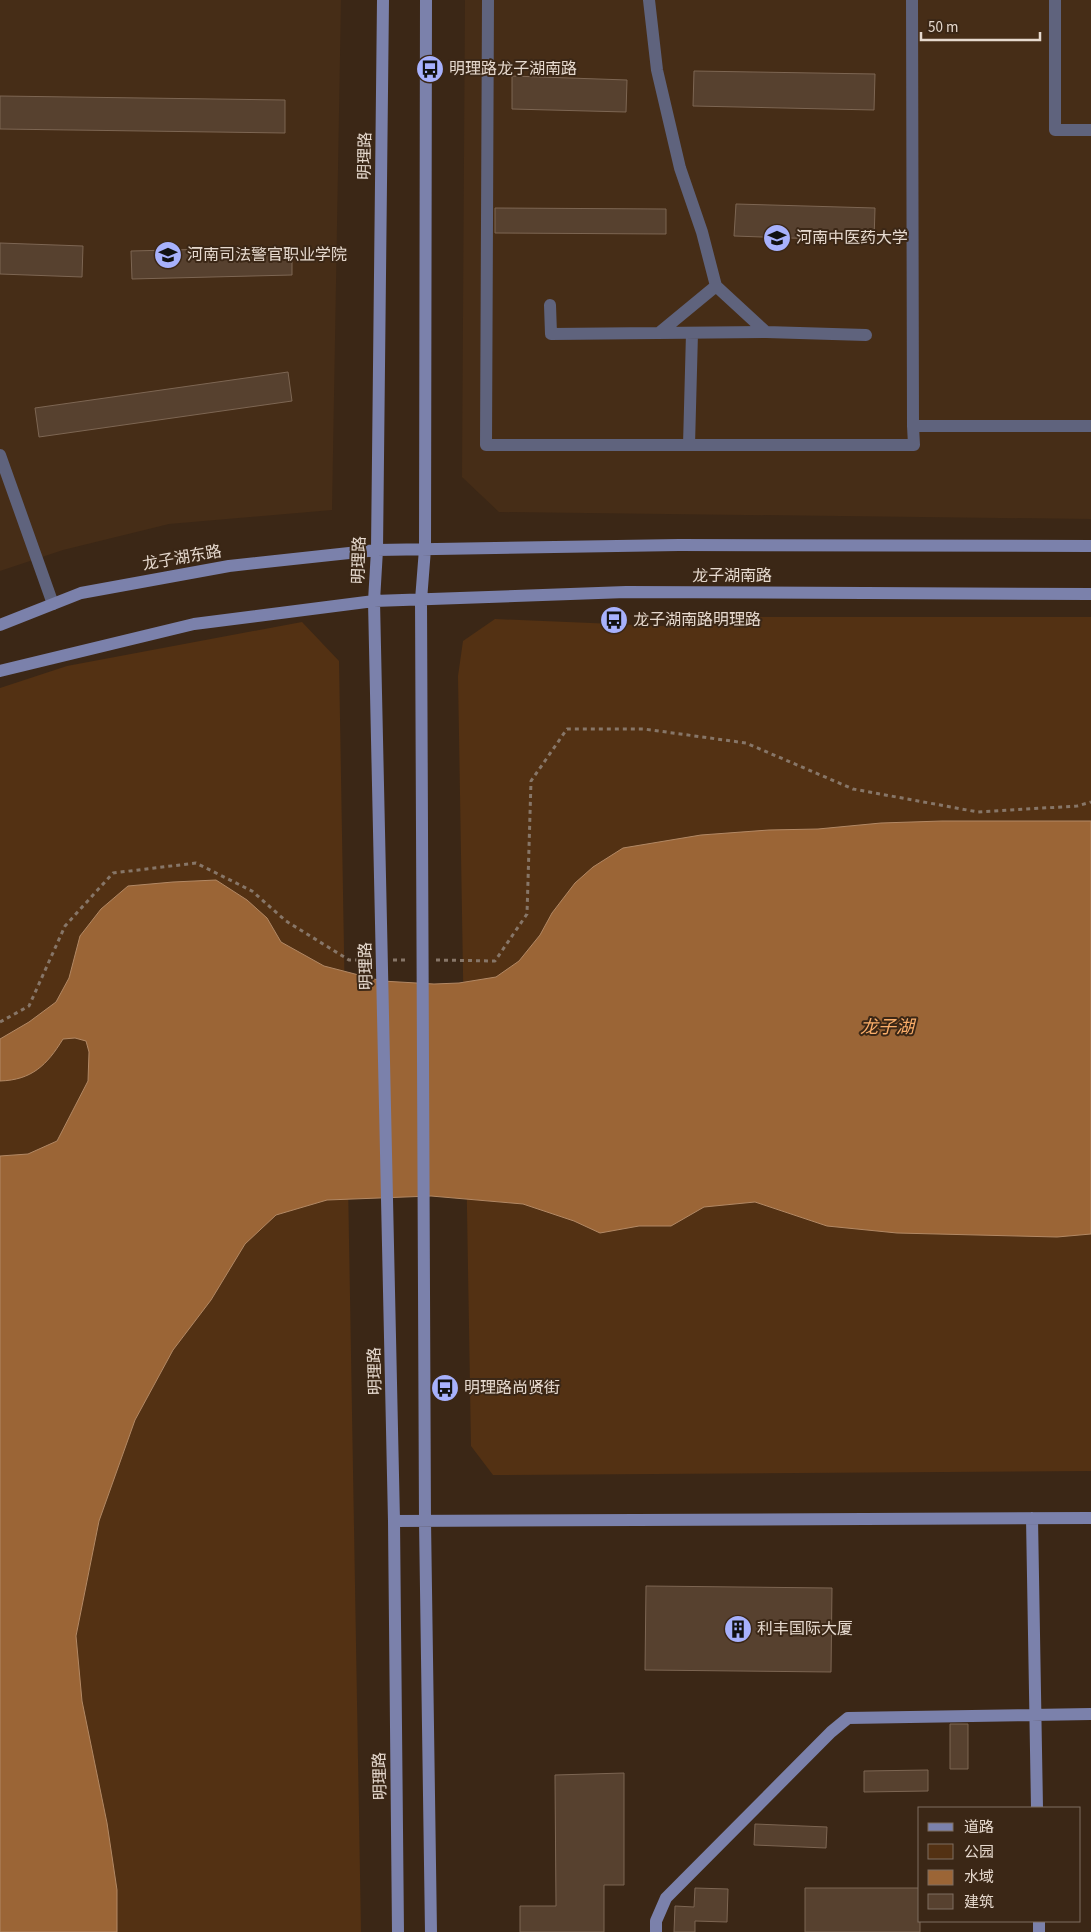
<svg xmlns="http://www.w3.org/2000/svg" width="1091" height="1932" font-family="'Source Sans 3','Noto Sans SC',sans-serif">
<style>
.built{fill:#462d17}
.green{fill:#533113}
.water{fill:#9b6536;stroke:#b28864}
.building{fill:#57412f;stroke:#7d6653}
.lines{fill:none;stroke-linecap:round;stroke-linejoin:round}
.path{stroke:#877668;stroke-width:3;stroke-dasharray:4 4;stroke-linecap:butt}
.street{stroke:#5f637d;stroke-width:12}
.secondary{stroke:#7b81ab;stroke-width:12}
.labels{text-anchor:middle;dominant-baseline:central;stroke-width:4;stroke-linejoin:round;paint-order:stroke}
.poi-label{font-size:16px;fill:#e6d9ce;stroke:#3b2716;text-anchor:start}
.street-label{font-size:16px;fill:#e6d9ce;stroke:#3b2716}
.water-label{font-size:18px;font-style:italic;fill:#fbae6a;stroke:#3b2716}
</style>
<rect width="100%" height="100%" fill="#3b2716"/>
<!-- built -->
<path class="built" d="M0 0H341L332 510 169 524 63 550 0 571Z
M465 0H1091V519L499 512 462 477Z"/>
<!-- green -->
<path class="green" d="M706 617H1091V1471L493 1475 471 1446 458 676 463 641 495 619 662 626Z
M302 622 339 661 361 1932H0V688L67 666Z"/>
<!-- water -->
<path class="water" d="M942 821H1091V1234L1057 1237 897 1233 827 1226 755 1202 704 1207 671 1226H639L600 1233 574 1221 523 1204 431 1196 327 1200 276 1215 245 1244 211 1300 173 1350 135 1420 99 1521 76 1636 82 1701 107 1823 117 1890V1932H0V1156L28 1154 57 1141 88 1081 89 1052 86 1041 75 1038 63 1039C47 1065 32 1080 0 1081V1039L29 1022 56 1002 69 978 80 936 101 909 128 886 173 882 216 880 247 900 267 918 281 942 324 966 382 981 434 984 459 983 496 977 519 961 540 935 552 913 575 883 593 867 623 848 701 835 769 830 818 829 881 823Z"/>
<!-- building -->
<path class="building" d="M694 71 875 74 874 110 693 106Z
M512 76 627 80 626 112 512 109Z
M0 96 285 100V133L0 129Z
M736 204 875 208 874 241 734 236Z
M495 208 666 209V234L495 233Z
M0 243 83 246 82 277 0 274Z
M292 247V275L132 279 131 251Z
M288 372 292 401 39 437 35 408Z
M646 1586 832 1588 831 1672 645 1670Z
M950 1724H968V1769H950Z
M928 1770V1791L864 1792V1771Z
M624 1773V1885H604V1932H520V1906H556L555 1775Z
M755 1824 827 1827 826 1848 754 1845Z
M695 1888 728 1889 727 1922 695 1921V1932H674L675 1906 694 1907Z
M805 1888H920V1932H805Z"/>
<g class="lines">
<!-- path -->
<path class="path" d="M393 960H409
M436 960 495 961 527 914 531 781 567 729H644L746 743 853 789 978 812 1077 806 1091 802
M0 1022 29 1006 65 926 113 873 196 863 252 891 286 921 349 960H369"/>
<!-- street -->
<path class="street" d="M488 0 486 445H914L913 426H1091
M649 0 657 70 680 168 702 232 716 286 766 332 866 335
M912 0 913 426
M1055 0V130H1091
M550 305 551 334 766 332
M659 333 716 286
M689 445 692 333
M0 455 53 604"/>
<!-- secondary -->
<path class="secondary" d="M383 0 377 550 374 601 394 1521 398 1932
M426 0 425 549 421 600 425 1521 431 1932
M0 625 81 593 229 566 377 550 679 545 1091 546
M0 671 194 624 374 601 626 592 1091 594
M1032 1518 1037 1808
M394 1521 1091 1518
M1039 1921V1932
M656 1932V1921L666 1898 831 1732 848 1718 1091 1714"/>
</g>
<!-- icons -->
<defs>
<g id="bus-disc" transform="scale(1.4375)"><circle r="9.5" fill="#a7b1fc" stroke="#3b2716"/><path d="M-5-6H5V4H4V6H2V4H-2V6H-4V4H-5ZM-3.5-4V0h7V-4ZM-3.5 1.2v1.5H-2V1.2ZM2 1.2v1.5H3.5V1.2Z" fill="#111"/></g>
<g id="university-disc" transform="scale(1.4375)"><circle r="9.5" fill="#a7b1fc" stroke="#3b2716"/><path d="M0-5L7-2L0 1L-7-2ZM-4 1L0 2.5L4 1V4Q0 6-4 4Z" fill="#111"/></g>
<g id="building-disc" transform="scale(1.4375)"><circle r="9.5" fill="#a7b1fc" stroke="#3b2716"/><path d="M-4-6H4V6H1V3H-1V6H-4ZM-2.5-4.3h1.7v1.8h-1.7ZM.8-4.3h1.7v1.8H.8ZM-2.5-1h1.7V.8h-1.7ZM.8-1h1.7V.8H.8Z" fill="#111"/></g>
</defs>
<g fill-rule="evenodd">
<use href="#bus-disc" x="430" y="69"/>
<use href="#university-disc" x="777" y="238"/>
<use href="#university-disc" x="168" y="255"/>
<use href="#bus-disc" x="614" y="620"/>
<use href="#bus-disc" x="445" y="1388"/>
<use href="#building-disc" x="738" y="1629"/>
</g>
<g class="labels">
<!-- poi labels -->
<g class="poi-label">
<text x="449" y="69">明理路龙子湖南路</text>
<text x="796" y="238">河南中医药大学</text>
<text x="187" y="255">河南司法警官职业学院</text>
<text x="633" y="620">龙子湖南路明理路</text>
<text x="464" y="1388">明理路尚贤街</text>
<text x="757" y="1629">利丰国际大厦</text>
</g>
<!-- street labels -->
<g class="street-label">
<text transform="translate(365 156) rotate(-89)">明理路</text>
<text transform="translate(182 558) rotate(-10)">龙子湖东路</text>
<text transform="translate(359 560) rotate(-88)">明理路</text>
<text x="732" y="576">龙子湖南路</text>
<text transform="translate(366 966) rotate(-91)">明理路</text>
<text transform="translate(375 1371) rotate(-91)">明理路</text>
<text transform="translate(380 1776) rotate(-91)">明理路</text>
</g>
<!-- water labels -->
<g class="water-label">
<text x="887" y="1027">龙子湖</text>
</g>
</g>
<!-- legend -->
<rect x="918" y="1807" width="162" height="115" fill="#3b2716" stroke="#7f6e60"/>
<rect x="928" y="1823" width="25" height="8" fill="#7b81ab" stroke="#7f6e60"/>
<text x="964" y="1832" font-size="15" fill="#e6d9ce">道路</text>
<rect x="928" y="1844" width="25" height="15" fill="#533113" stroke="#7f6e60"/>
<text x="964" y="1857" font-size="15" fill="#e6d9ce">公园</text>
<rect x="928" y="1870" width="25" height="15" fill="#9b6536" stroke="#7f6e60"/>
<text x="964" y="1882" font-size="15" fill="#e6d9ce">水域</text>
<rect x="928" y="1894" width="25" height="15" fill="#57412f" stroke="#7f6e60"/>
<text x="964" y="1907" font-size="15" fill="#e6d9ce">建筑</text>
<!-- scale -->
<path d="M921 32v8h119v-8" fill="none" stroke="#e6d9ce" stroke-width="2.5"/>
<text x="928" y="32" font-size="15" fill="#e6d9ce" stroke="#3b2716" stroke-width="4" paint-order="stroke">50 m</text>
</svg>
